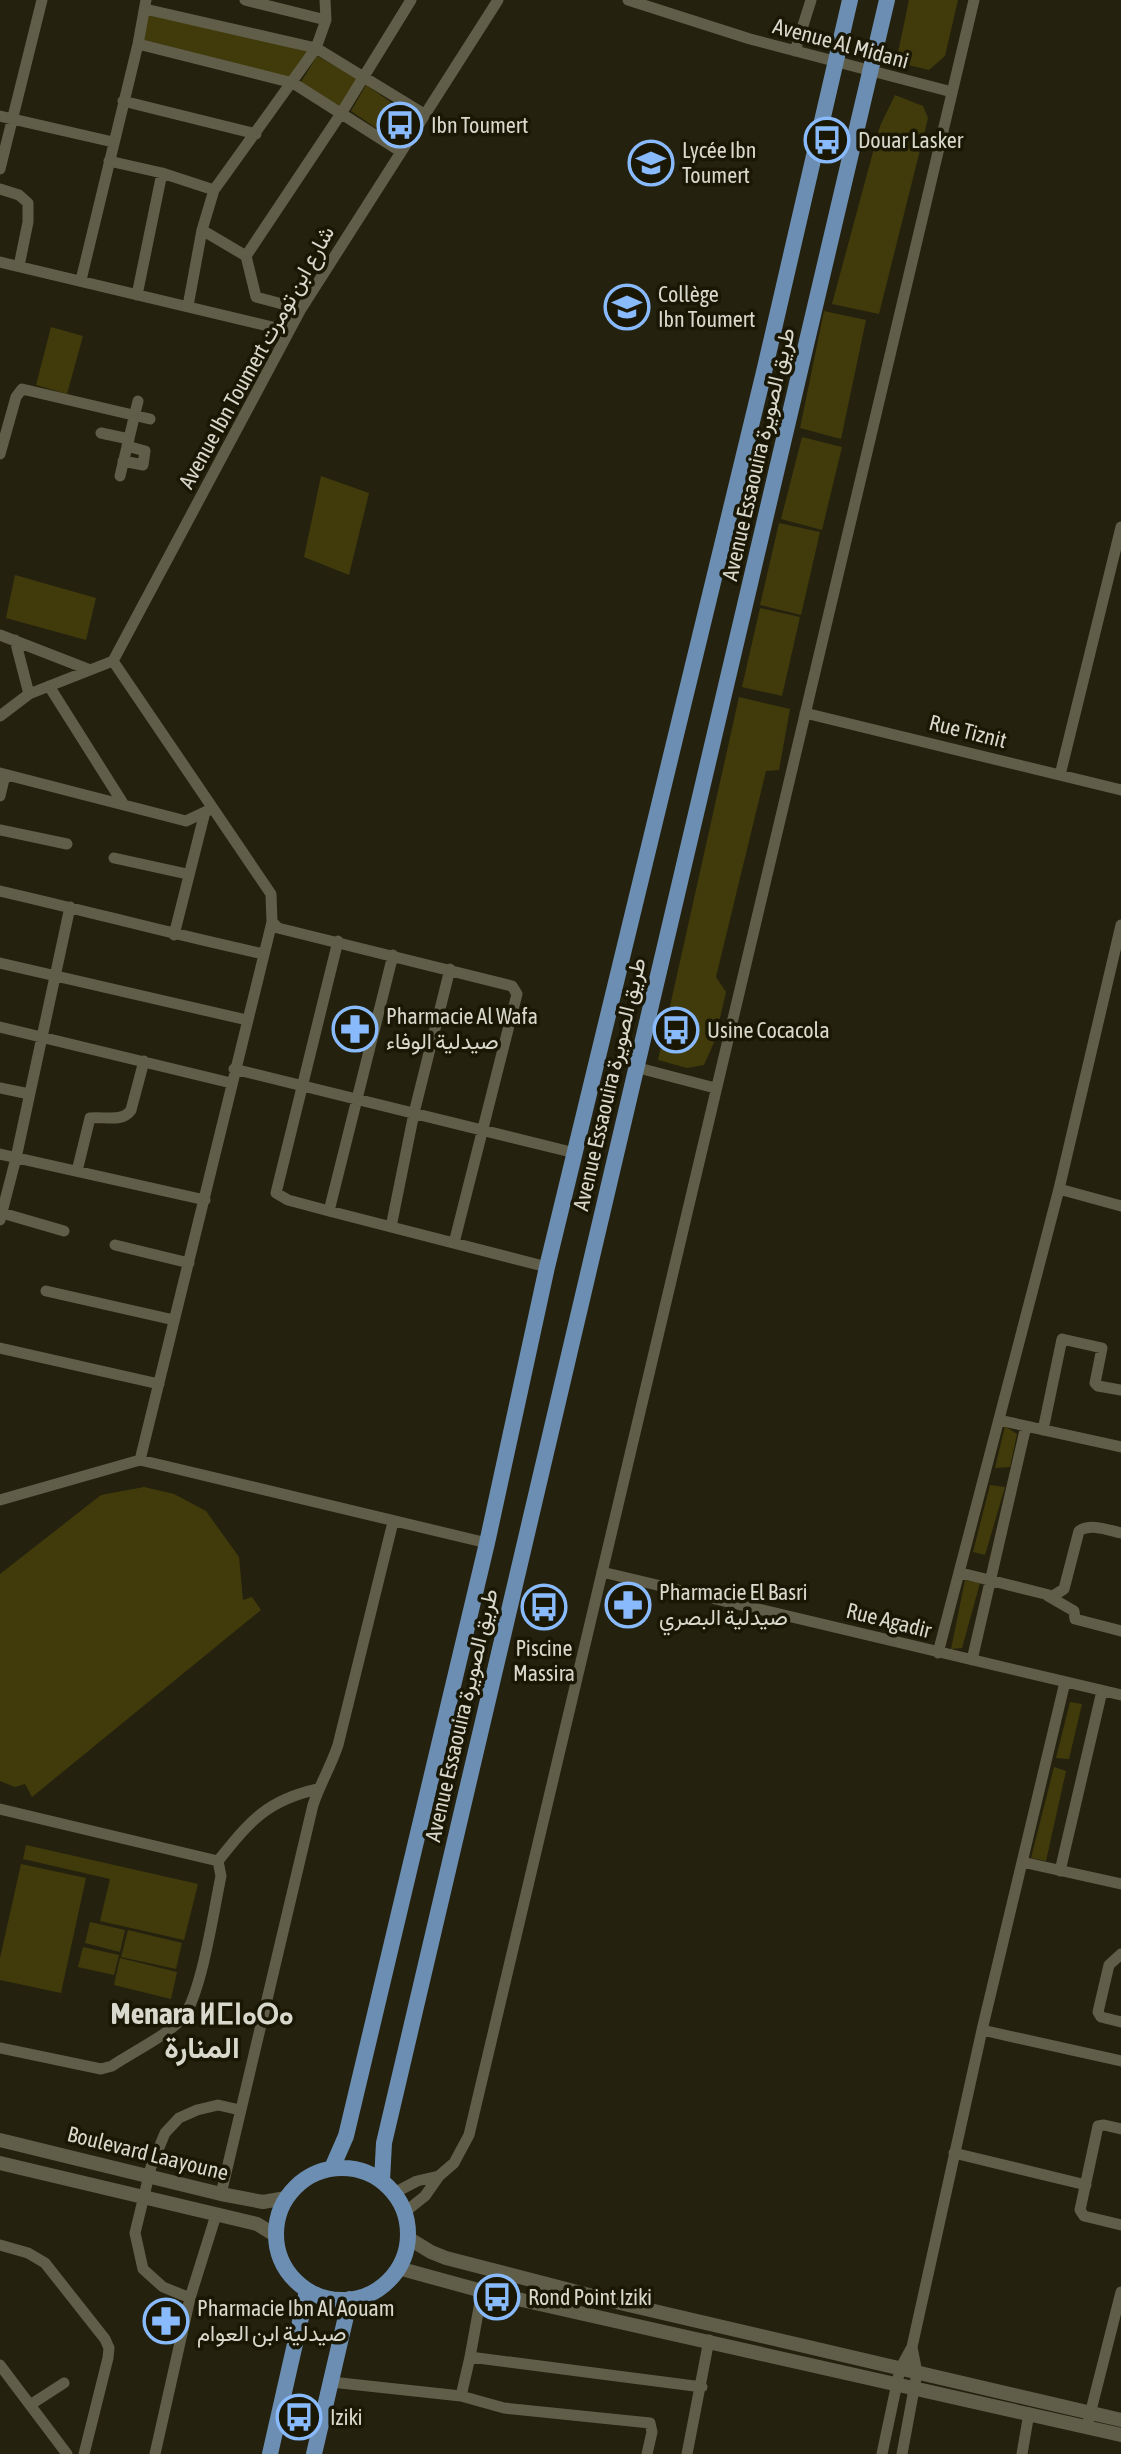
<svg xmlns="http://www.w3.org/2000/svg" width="1121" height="2454" font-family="'Asap Condensed',Vazirmatn,'Noto Sans Tifinagh',sans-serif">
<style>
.green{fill:#413b0c}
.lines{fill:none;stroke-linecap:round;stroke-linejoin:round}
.minor{stroke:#605e49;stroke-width:11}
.tertiary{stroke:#605e49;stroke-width:14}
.primary{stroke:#6c8eb2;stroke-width:16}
.labels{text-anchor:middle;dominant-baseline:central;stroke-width:7;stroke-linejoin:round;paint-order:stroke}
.street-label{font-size:22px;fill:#d9d8cc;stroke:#1a1805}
.poi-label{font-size:22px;fill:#d9d8cc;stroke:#1a1805;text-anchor:start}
.district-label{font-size:30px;font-weight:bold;fill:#d9d8cc;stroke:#1a1805}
</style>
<rect width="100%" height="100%" fill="#24210e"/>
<!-- green -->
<path class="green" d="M909 0H958L945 56 929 70 896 62Z
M149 9 310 52 292 79 143 41Z
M317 56 358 79 344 109 301 82Z
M366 85 411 116 395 141 351 111Z
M895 95 923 106 928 118 879 314 832 304 880 126Z
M824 311 866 320 841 439 800 428Z
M51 327 83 336 67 394 36 385Z
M802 437 842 447 822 530 781 519Z
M321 476 369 493 349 575 304 557Z
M779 523 820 532 801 615 760 605Z
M15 575 96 598 86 640 6 618Z
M760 608 800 617 782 696 742 687Z
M739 697 790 709 779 770 766 771 716 977 726 992 715 1040 704 1065 687 1068 658 1060Z
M1005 1426 1017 1434 1010 1467 995 1468Z
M990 1485 1005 1487 985 1555 973 1552Z
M144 1487 174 1494 206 1511 239 1557 243 1600 252 1597 261 1610 32 1797 25 1784 15 1787 0 1781V1574L101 1495Z
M965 1580 980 1583 962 1648 951 1649Z
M1070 1702 1082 1704 1069 1759 1056 1758Z
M1054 1767 1066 1771 1046 1861 1031 1858Z
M26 1845 198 1884 184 1940 100 1921 110 1879 23 1859Z
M21 1864 86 1878 61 1993 0 1980V1958Z
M90 1922 125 1930 120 1952 85 1943Z
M128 1930 182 1943 176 1969 121 1957Z
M83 1947 119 1955 114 1975 78 1967Z
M120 1958 177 1972 171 1999 114 1985Z"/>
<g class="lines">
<!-- minor -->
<path class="minor" d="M245 0 326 20
M628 0 750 39 952 92
M145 9 316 48 424 114
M138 44 293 83 400 151
M795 51 811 0
M123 101 256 134
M0 116 113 142
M109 161 162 173 214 190
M0 169 42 0
M0 189 19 195 28 203V222L19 266
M202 230 246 256 342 112 411 0
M246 256 256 297 301 309
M0 262 289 331
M81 280 138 44 146 0
M137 295 162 173
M188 306 202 230 214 190 316 48 326 20 325 0
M101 433 129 439
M0 454 16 397 22 389 150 419
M123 461 143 465 145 451 127 446
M120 476 138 401
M0 635 90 670
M15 640 29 694
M113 661 271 894 272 922 140 1460
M113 661 301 309 498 0
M49 686 124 805
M805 713 1121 790
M0 716 29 694 113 661
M0 773 186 821 205 812
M1060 775 1121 527
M0 796 5 775
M0 830 67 844
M114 858 187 874
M0 891C88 911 175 935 264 954
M272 922 278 928 512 986 517 994 454 1243
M174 935 205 812 209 810
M338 941 276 1193 288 1200 329 1211 547 1267
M0 963 247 1020
M0 1027 231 1083
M635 1067 715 1088
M234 1069 575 1153
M0 1088 29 1094
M0 1154 205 1200
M77 1171 90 1118C104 1116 122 1123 131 1110L144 1061
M1059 1189 1121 1206
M329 1211 393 955
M2 1213 64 1231
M0 1220 16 1158 70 907
M391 1227 414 1113 450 969
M115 1245 189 1263
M46 1291 174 1320
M0 1348 159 1384
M999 1420 1121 1447
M1043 1430 1062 1339 1102 1348 1095 1383 1098 1386 1121 1390
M0 1500 140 1460 487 1543
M602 1572 1121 1695
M961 1573 1053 1596 1064 1589 1079 1531C1091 1523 1108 1530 1121 1533
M1048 1596 1074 1611 1075 1619 1121 1631
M938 1653 1059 1189 1121 925
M972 1660 1026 1426
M0 1809 218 1861
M218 1861C250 1821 267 1800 318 1789
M1022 1862 1121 1884
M1060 1871 1102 1691
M1121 1954 1109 1965 1098 2012 1101 2017 1121 2022
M982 2030 1121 2061
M0 2048 101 2069 112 2066C132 2052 169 2035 184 2016 202 1991 214 1909 221 1876L218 1861
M1121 2129 1104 2125 1098 2126 1080 2210 1084 2216 1121 2225
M954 2153 1086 2185
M394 2193 417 2181 439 2176
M221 2194 313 1805C320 1784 331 1766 338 1745L393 1522
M405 2212 425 2196 439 2176 454 2163 469 2135 974 0
M0 2245 28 2253 45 2263 105 2339 109 2348 108 2358 84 2454
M482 2291 470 2357 702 2387
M190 2298 163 2287 143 2269 135 2233 151 2167 165 2133 179 2118 197 2110 218 2105 240 2110
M912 2347 982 2030 1065 1682
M0 2365 67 2454
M331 2382 461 2396 504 2408 650 2423 652 2432 647 2454
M461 2396 470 2357
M30 2405 64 2383
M1087 2426 1121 2292
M155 2454 190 2298 216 2215
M687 2454 709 2340
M882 2454 900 2369 912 2347 917 2373 902 2454
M1022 2454 1029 2413"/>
<!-- tertiary -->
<path class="tertiary" d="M0 2140 221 2194 263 2202 286 2198
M0 2163 257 2224 275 2235
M408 2238 431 2252 446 2258 620 2303 1121 2420
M398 2268 482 2291 1121 2435"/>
<!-- primary -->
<path class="primary" d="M276 2234a66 66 0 1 1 132 0a66 66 0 1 1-132 0Z
M332 2168 346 2136 487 1543 547 1267 764 372 850 0
M382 2180 384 2143 887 0
M270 2454 307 2291
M314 2454 350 2299"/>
</g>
<!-- icons -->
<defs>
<g id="bus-ring" transform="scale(2.3)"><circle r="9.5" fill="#1a1805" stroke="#88bafc" stroke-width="1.5"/><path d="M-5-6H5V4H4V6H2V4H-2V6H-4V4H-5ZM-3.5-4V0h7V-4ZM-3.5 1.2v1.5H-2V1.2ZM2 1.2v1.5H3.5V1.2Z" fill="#88bafc"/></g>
<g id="school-ring" transform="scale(2.3)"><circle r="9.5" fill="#1a1805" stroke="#88bafc" stroke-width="1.5"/><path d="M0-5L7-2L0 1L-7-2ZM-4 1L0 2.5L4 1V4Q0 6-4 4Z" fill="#88bafc"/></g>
<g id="pharmacy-ring" transform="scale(2.3)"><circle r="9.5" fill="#1a1805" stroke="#88bafc" stroke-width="1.5"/><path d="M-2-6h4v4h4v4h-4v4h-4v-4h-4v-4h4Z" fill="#88bafc"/></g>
</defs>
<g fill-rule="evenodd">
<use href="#bus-ring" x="400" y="125"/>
<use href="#bus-ring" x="827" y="140"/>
<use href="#school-ring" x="651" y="163"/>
<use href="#school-ring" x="627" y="307"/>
<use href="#pharmacy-ring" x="355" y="1029"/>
<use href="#bus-ring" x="676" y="1030"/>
<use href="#pharmacy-ring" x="628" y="1605"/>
<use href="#bus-ring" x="544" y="1607"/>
<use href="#bus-ring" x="497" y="2297"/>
<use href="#pharmacy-ring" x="166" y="2321"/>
<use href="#bus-ring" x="299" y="2417"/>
</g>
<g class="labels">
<!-- street labels -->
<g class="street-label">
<text transform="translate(841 43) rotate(15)">Avenue Al Midani</text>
<text transform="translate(256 357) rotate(-61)">Avenue Ibn Toumert شارع ابن تومرت</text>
<text transform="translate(758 454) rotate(-77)">Avenue Essaouira طريق الصويرة</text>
<text transform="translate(968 731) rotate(14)">Rue Tiznit</text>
<text transform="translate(609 1084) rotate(-77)">Avenue Essaouira طريق الصويرة</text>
<text transform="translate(889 1620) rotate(14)">Rue Agadir</text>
<text transform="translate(461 1715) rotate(-77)">Avenue Essaouira طريق الصويرة</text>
<text transform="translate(148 2153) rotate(14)">Boulevard Laayoune</text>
</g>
<!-- poi labels -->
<g class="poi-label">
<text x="431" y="125">Ibn Toumert</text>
<text x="858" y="140">Douar Lasker</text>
<text x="682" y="150">Lycée Ibn<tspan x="682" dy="25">Toumert</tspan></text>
<text x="658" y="294">Collège<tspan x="658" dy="25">Ibn Toumert</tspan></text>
<text x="386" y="1016">Pharmacie Al Wafa<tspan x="386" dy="25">صيدلية الوفاء</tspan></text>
<text x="707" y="1030">Usine Cocacola</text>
<text x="659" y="1592">Pharmacie El Basri<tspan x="659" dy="25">صيدلية البصري</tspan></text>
<text x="544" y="1648" text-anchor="middle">Piscine<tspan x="544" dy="25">Massira</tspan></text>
<text x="528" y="2297">Rond Point Iziki</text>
<text x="197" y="2308">Pharmacie Ibn Al Aouam<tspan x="197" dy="25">صيدلية ابن العوام</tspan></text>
<text x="330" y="2417">Iziki</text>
</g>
<!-- district labels -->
<g class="district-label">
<text x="202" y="2013">Menara ⵍⵎⵏⴰⵔⴰ<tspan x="202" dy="34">المنارة</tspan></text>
</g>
</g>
</svg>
